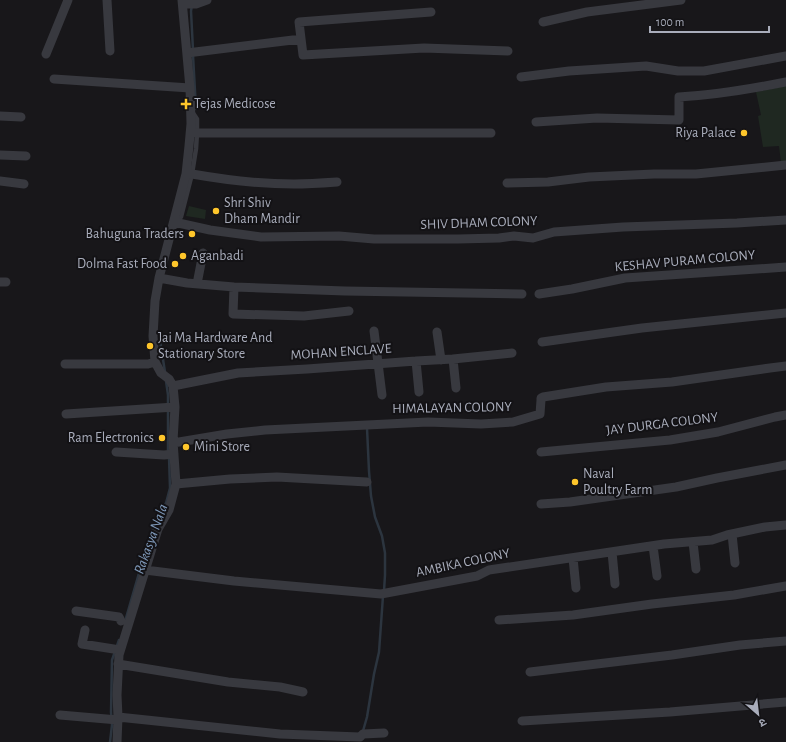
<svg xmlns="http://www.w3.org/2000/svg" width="786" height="742" font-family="'Alegreya Sans','Noto Sans Devanagari',sans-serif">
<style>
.green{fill:#1f2821}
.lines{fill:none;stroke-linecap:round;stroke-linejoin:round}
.stream{stroke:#2c353f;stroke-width:2.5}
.lane{stroke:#38393f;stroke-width:4.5}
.street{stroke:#38393f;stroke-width:9}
.poi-dot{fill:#fec62b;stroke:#131215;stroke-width:1.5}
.labels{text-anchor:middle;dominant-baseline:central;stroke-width:4;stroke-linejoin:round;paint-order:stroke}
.poi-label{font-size:14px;fill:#a9adbb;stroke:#131215;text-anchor:start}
.street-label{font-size:14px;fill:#a9adbb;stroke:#131215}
.water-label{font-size:15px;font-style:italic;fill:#7e98b8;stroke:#131215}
</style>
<rect width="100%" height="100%" fill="#18171a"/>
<!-- green -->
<path class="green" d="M786 86V162L781 163 779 146 763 147 758 116 761 115 756 92Z
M189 206 206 210 205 219 186 216Z"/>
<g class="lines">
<!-- stream -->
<path class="stream" d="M192 5 191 11 193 50
M193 55 196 109
M159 334 165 372
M166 381 168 395V452
M367 428 369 471 371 496 375 517 382 536 385 553V575L384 591
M126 618 148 542 157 518 166 503 170 488 169 457
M363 731 367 717 374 674 379 652 383 596
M110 742 112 725 111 712 112 660 119 640"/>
<!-- lane -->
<path class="lane" d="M175 221 178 220 181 217 192 174 196 149 197 133V119L193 113"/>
<!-- street -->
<path class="street" d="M107 0 110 51
M183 4H196L207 0
M431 12 299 22 303 55 424 48 508 51
M543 22 587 12 681 0
M187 53 301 39
M46 54 68 0
M521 77 569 71 646 66 678 71H704L786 56
M54 79 190 88
M0 116 21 117
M536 122 597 118 679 120V97C715 95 751 89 786 82
M197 133H491
M0 155 26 156
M192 174C226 180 260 184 294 184 308 184 323 183 337 182
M0 181 24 184
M507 183 548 182 589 177 654 174H696L786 165
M174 222 210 230 261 237 339 236 374 239H458L499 238 514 236 533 238 554 232 623 227 737 223 786 220
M159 278 187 283 234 287 345 291 522 294
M0 282H6
M197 284 203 253
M234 287 233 314 304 316 349 311
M539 294 572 289 625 278 786 267
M374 331 382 395
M437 332 441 360
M542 342 642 328 786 313
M453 359 456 388
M416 361 419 392
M65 364H148L155 362
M173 386 238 373 307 369 416 361 453 359 512 353
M66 414 175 407
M173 443 227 434 265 430 428 422 481 424 513 422 540 414 541 400V398L543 397 606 387 672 382 770 368 786 366
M116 452 164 455 174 454
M541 452 670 440 718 432 775 417 786 415
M176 484 230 479 277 477 367 482
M541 504 570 502 676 487 717 478 786 465
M732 534 735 563
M693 542 696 569
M653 546 657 576
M612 552 615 584
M573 558 576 588
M145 570 234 581 381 594 477 576 489 570 664 544 712 540 727 535 765 527 786 525
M76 611 119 617 121 621
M499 620 573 615 652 604 734 595 786 586
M85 630 82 644 120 650
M118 664 228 682 280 687 303 692
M530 672 672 655 740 645 786 641
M60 715 118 720
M118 717 280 734 360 737 363 734 384 733
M522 721 670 712 786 702
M117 742 118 717 117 695 119 655 158 529 169 510 176 484 173 441 175 407 173 386 169 379 161 373 155 362 153 336 155 301 159 278 186 174 189 146 191 124 190 88 182 0"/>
</g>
<!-- markers -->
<g class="poi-dot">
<path d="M184 98h4v4h4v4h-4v4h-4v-4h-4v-4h4z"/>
<circle cx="744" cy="133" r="4"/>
<circle cx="216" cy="211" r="4"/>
<circle cx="192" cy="234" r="4"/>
<circle cx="183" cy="256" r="4"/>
<circle cx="175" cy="264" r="4"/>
<circle cx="150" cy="346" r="4"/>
<circle cx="162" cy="438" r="4"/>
<circle cx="186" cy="447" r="4"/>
<circle cx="575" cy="482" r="4"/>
</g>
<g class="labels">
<!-- poi labels -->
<g class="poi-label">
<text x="194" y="104">Tejas Medicose</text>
<text x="736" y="133" text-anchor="end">Riya Palace</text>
<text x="224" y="203">Shri Shiv<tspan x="224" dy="16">Dham Mandir</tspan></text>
<text x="184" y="234" text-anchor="end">Bahuguna Traders</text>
<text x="191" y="256">Aganbadi</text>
<text x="167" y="264" text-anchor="end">Dolma Fast Food</text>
<text x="158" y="338">Jai Ma Hardware And<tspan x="158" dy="16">Stationary Store</tspan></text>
<text x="154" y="438" text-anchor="end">Ram Electronics</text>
<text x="194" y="447">Mini Store</text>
<text x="583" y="474">Naval<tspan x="583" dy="16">Poultry Farm</tspan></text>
</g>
<!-- street labels -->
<g class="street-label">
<text transform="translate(479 223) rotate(-2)">SHIV DHAM COLONY</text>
<text transform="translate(685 261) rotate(-5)">KESHAV PURAM COLONY</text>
<text transform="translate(341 352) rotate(-4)">MOHAN ENCLAVE</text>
<text transform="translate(452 408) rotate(-1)">HIMALAYAN COLONY</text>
<text transform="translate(662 424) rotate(-7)">JAY DURGA COLONY</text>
<text transform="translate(463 563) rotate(-12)">AMBIKA COLONY</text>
</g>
<!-- water labels -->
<g class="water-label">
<text transform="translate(151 539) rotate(-70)">Rakasya Nala</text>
</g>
</g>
<!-- north arrow -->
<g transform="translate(758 714) rotate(152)" stroke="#131215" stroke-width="3" paint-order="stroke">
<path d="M0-3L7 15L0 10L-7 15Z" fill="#a9adbb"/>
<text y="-6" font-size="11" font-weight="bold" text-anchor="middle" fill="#a9adbb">उ</text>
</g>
<!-- scale -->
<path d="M650 26v6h119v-6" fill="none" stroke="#a9adbb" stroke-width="2"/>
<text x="656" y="26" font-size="12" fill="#a9adbb" stroke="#131215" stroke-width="3" paint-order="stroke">100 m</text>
</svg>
